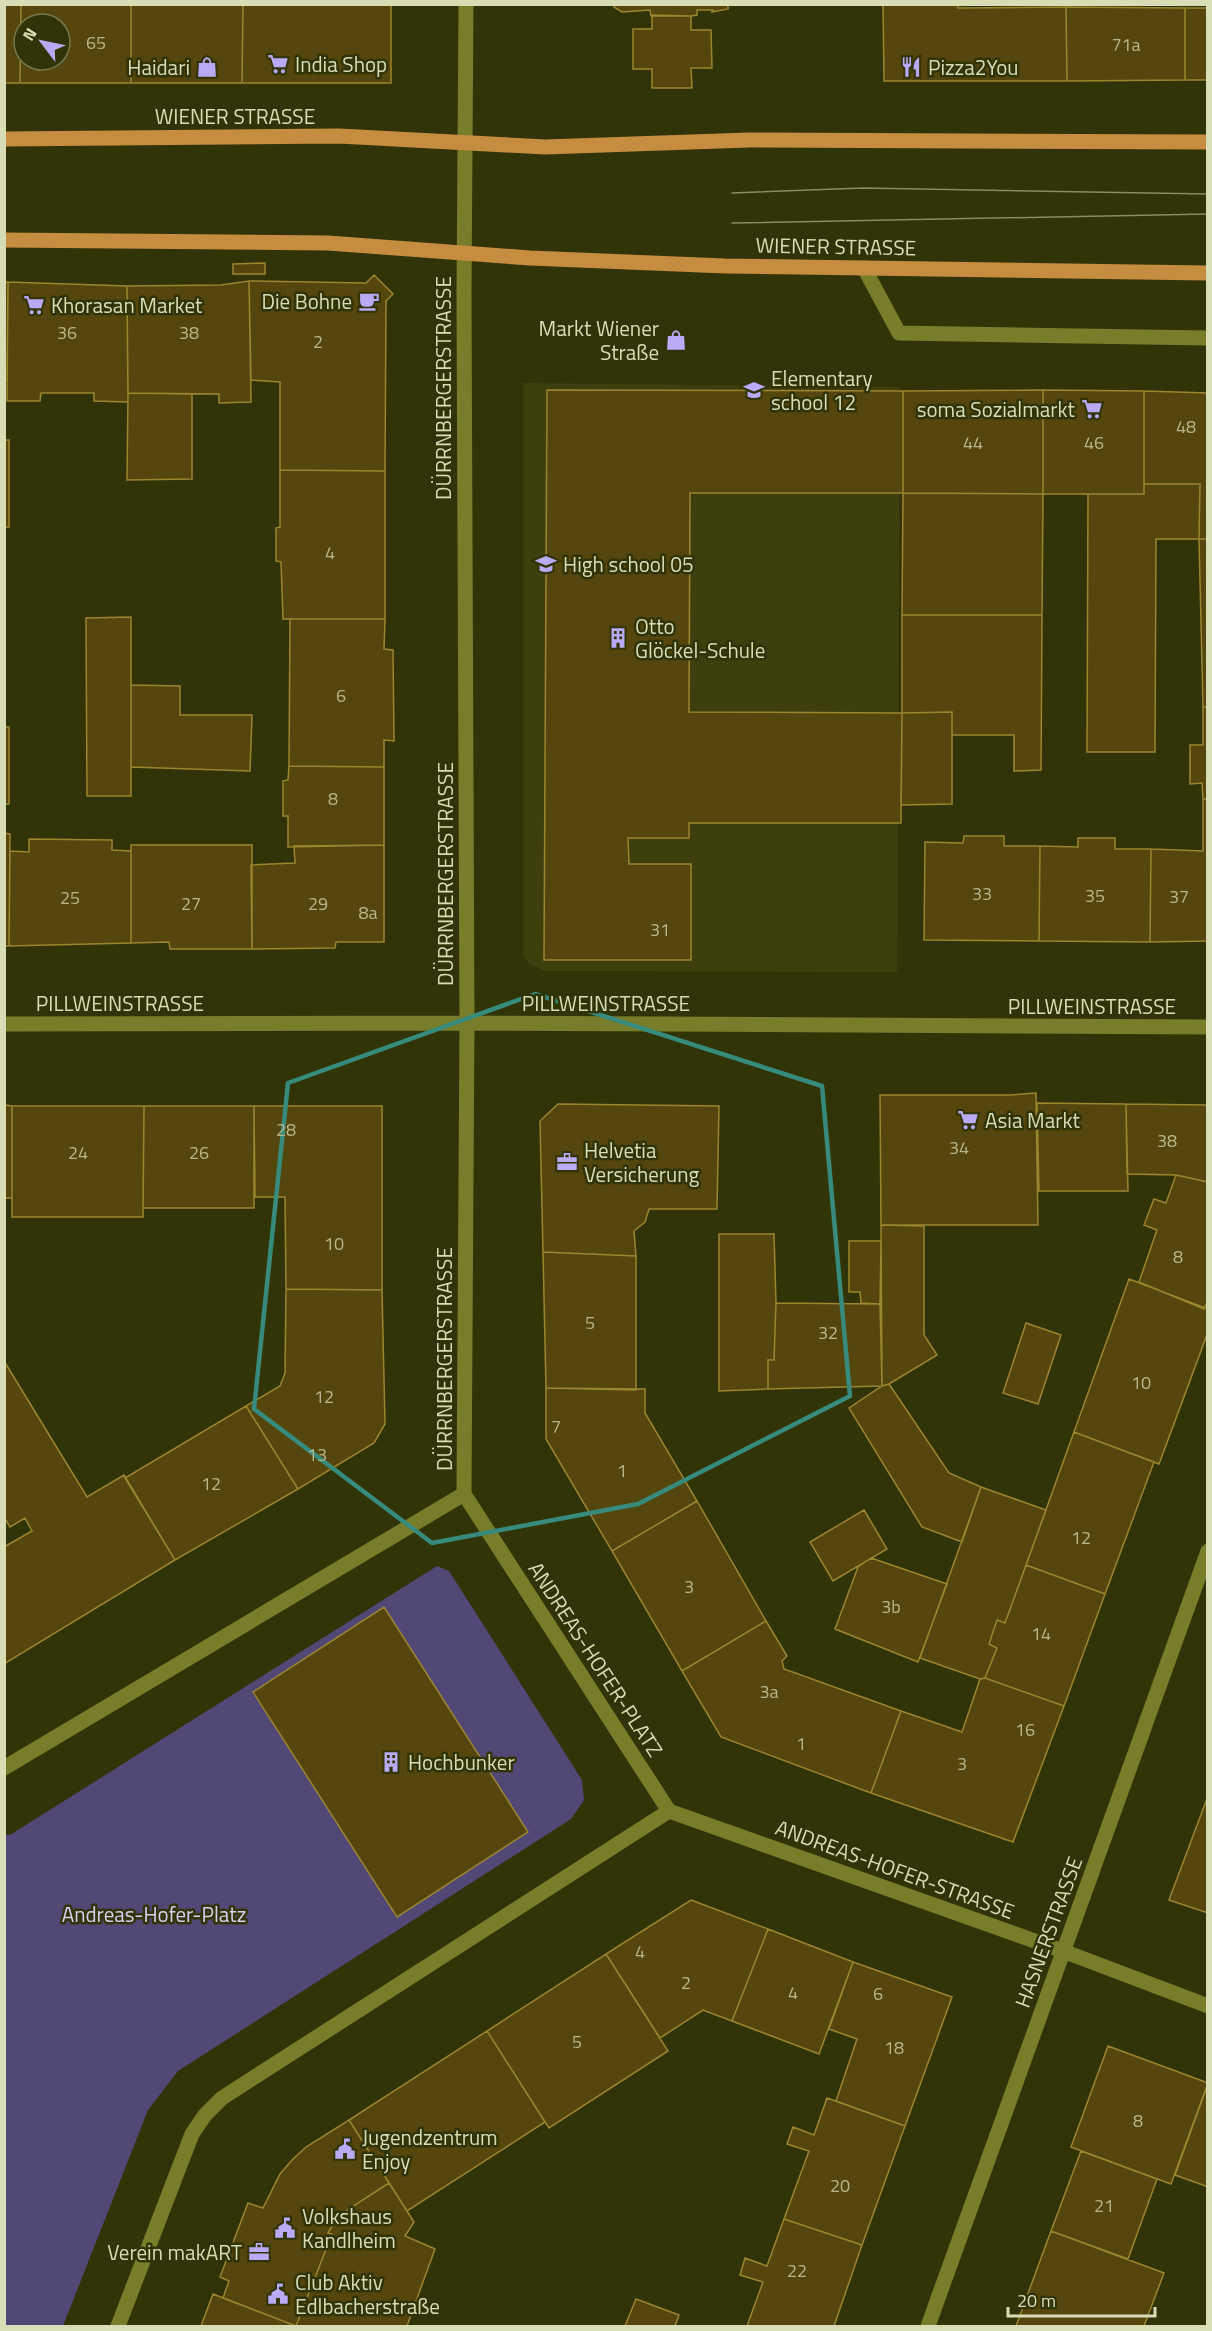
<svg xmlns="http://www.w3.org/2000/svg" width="1212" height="2331" font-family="'Titillium Web',sans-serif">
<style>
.built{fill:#3d400d}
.green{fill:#524875}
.building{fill:#55460d;stroke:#9c852f;stroke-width:1.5;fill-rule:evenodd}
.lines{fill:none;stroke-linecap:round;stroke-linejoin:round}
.minor{stroke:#777d29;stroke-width:15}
.major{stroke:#c68c40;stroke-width:15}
.tram{stroke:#888c62;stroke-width:1.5}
.marked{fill:none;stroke:#378b7c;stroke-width:4.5;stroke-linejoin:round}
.labels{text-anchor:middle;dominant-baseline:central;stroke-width:5;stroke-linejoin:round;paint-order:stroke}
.number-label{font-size:18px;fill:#b7b78b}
.poi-label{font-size:21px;fill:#d8ddb5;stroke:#313406;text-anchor:start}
.street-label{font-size:21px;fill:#d8ddb5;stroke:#313406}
.park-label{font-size:21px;fill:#d7d0f4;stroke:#313406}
</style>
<rect width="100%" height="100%" fill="#313406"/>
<!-- built -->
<path class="built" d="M523 383 900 387 897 972 545 971 530 965 523 956Z"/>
<!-- green -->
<path class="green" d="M437 1566 449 1571 582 1780 584 1800 571 1819 178 2071 148 2110 63 2326H5V1834L10 1835Z"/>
<!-- building -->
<path class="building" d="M4 4H21L20 83H4Z
M21 4H131V83H20ZM24 24H60V60H24Z
M131 4H243L242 83H131Z
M243 4H391V83H242Z
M614 4H728V9L712 12 713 10H697V15L691 16H651L650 10 622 12 614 7Z
M883 4H958V8L1066 7 1067 81H884Z
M1066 7 1185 8V80L1067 81Z
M1185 8H1208V80H1185Z
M652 15 691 16V30H711L712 68H691L692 88H652V69H633V29H652Z
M265 263V274H233V264Z
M374 275 393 294 386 301 385 471 280 470V382L251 380 249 281 366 283Z
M249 281 251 402 219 403V394L128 393 127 286 221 285Z
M4 282H8L7 380H4Z
M8 282 127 286 128 402 94 401V393H41L40 401H7Z
M547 390 903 391V493H690L689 712 902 713 901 823H689V838H628L629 864H691V960H544Z
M1043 390 1144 391V494H1043Z
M1043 390V494L903 493V391Z
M1144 391 1208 393V539H1199L1200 484H1144Z
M128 393 192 394V479L127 480Z
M4 440H9V527H4Z
M280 470 385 471V619H283L281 562 276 561V528L280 527Z
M1144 484H1200L1199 539H1156L1155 752H1087L1088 494H1144Z
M903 493 1043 494 1042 615H902Z
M1199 539H1208V707H1203Z
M902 615H1042L1041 770 1014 771V735H952V712L902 713Z
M131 617V796H87L86 618Z
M290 619H385L384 649 393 650 394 741 384 740V767L289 766Z
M131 685 180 686V715H252L250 771 131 767Z
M1203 707H1208V799H1203L1202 783 1190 784V745H1203Z
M952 712V804L901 805 902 713Z
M4 727H9V804H4Z
M289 766 384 767V845L288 847V816H283V781L288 780Z
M1203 799H1208V941L1150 942 1151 849 1203 851Z
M4 833 10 834 9 946H4Z
M964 836H1004V846H1040L1039 941 924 940 925 842 963 843Z
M1078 838H1115V849H1151L1150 942 1039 941 1040 846 1078 847Z
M29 839 112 840V850L131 851V943L9 946 10 851 29 852Z
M131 845H252V949H170L169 942 131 943Z
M384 845V942H336L335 948 252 949 251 865 295 863 294 846Z
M1036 1093 1038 1225H881L880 1095H1010Z
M1037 1103 1126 1104 1128 1191H1039Z
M558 1104 719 1106 717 1209H649L645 1222 634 1231 636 1256 543 1252 540 1121Z
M1126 1104 1208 1105V1182L1176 1175 1127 1174Z
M4 1105 12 1106V1198H4Z
M12 1106H144L143 1217H12Z
M144 1106H254V1208H143Z
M254 1106H382V1290L286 1289 285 1197H255Z
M1176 1175 1208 1182V1300L1204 1309 1139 1282 1157 1230 1144 1225 1154 1199 1166 1203Z
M881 1225 924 1226V1335L937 1355 889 1384 882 1386Z
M719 1234H774L776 1303 774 1360H768V1389L719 1391Z
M849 1241H881L880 1304 861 1303 860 1292H849Z
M543 1252 636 1256V1390L546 1388Z
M1129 1279 1208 1309V1332L1159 1464 1074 1432Z
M286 1289 382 1290 385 1424 374 1443 298 1489 246 1406 280 1386 285 1373Z
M776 1303 880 1304 882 1386 768 1389V1360H774Z
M1026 1323 1061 1335 1038 1404 1003 1393Z
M4 1361 87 1497 124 1475 175 1560 4 1664V1547L32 1531 25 1518 10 1527 4 1517Z
M889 1384 949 1473 981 1487 962 1542 922 1527 849 1408 882 1386Z
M546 1388 645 1389V1413L697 1501 612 1551 546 1439Z
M246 1406 298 1489 175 1560 125 1478Z
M1074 1432 1154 1462 1105 1594 1026 1565Z
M981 1487 1046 1510 1005 1623 997 1620 989 1644 997 1648 985 1678 980 1679 920 1658Z
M697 1501 766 1621 682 1671 612 1551Z
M864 1510 887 1549 833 1581 810 1542Z
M871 1558 947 1584 918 1662 835 1629 858 1567Z
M1026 1565 1105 1594 1064 1706 985 1678 997 1648 989 1644 997 1620 1005 1623Z
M384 1607 528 1832 397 1917 253 1692Z
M766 1621 787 1656 782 1661 784 1669 901 1711 871 1793 721 1737 682 1671Z
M985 1678 1064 1706 1013 1842 871 1793 901 1711 962 1732 980 1679Z
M1208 1796V1913L1169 1900Z
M691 1900 768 1929 732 2021 703 2010 660 2038 606 1954Z
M768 1929 853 1962 819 2054 732 2021Z
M606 1954 668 2051 549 2128 487 2031Z
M853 1962 952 1997 905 2126 836 2101 857 2039 829 2029Z
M487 2031 545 2122 407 2211 349 2120Z
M1108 2046 1208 2083 1171 2184 1071 2147Z
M1205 2092 1208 2093V2187L1175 2175Z
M827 2098 905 2126 862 2245 784 2219 809 2151 787 2144 793 2127 814 2135Z
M349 2120 389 2183 344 2212 334 2223 328 2233 332 2234 296 2326 223 2298 229 2281 220 2277 248 2203 263 2208 280 2174 292 2160 306 2147Z
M1081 2151 1157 2179 1128 2259 1051 2231Z
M389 2183 414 2222 405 2236 435 2249 407 2326H296L332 2234 328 2233 334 2223 344 2212Z
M784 2219 862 2245 834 2326H747L763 2282 740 2275 745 2258 767 2266Z
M1051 2231 1164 2273 1144 2326H1016Z
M213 2294 296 2326H298H201Z
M636 2299 679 2315 675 2326H625Z"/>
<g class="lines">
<!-- minor -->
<path class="minor" d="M864 268 899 333 1208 338
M4 1024 467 1023 1208 1027
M464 1494 467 1023 464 294 466 4
M4 1768 464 1494 669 1811 222 2098 205 2115 192 2134 118 2326
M669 1811 1063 1951 1208 2006
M928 2326 1208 1551"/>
<!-- major -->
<path class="major" d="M4 139 339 136 545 147 749 140 1208 142
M4 240 328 243 530 258 725 266 1208 273"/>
<!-- tram -->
<path class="tram" d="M732 193 863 188 1208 194
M732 223 1208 214"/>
</g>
<!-- marked area -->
<path class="marked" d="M535 994 822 1086 850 1396 638 1504 432 1543 254 1409 288 1083Z"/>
<!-- icons -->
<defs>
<g id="supermarket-bare" transform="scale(1.62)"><path d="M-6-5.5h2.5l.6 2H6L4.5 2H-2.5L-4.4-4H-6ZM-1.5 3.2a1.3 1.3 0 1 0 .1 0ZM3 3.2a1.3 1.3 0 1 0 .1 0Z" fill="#baaaf6" stroke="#313406" stroke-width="2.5" paint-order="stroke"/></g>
<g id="shop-bare" transform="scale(1.62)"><path d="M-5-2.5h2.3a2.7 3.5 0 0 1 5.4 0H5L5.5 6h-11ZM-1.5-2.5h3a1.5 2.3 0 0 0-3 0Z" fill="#baaaf6" stroke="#313406" stroke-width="2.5" paint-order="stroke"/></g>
<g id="restaurant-bare" transform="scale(1.62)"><path d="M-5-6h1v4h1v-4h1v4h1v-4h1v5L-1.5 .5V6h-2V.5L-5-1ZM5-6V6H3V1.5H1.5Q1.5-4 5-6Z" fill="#baaaf6" stroke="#313406" stroke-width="2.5" paint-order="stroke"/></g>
<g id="cafe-bare" transform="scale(1.62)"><path d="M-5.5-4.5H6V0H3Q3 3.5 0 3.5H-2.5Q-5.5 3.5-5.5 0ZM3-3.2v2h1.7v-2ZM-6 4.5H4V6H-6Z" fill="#baaaf6" stroke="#313406" stroke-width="2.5" paint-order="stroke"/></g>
<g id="school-bare" transform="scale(1.62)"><path d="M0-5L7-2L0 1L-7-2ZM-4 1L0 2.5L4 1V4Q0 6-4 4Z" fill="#baaaf6" stroke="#313406" stroke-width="2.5" paint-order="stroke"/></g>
<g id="building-bare" transform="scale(1.62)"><path d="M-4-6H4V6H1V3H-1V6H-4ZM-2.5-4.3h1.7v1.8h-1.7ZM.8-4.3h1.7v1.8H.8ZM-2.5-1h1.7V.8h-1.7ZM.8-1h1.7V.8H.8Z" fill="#baaaf6" stroke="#313406" stroke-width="2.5" paint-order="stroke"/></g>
<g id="office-bare" transform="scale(1.62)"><path d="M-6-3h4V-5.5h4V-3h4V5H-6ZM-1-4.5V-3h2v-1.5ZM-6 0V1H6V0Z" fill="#baaaf6" stroke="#313406" stroke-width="2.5" paint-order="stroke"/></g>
<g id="civic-bare" transform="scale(1.62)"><path d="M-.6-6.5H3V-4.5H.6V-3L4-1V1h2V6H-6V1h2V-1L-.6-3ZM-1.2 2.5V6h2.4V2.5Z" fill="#baaaf6" stroke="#313406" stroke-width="2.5" paint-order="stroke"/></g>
</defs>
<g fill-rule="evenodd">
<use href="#supermarket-bare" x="278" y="64"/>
<use href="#shop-bare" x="207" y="67"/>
<use href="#restaurant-bare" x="911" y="67"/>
<use href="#cafe-bare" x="369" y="301"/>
<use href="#supermarket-bare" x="34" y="305"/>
<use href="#shop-bare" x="676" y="340"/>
<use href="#school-bare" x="754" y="390"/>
<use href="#supermarket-bare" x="1092" y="409"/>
<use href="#school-bare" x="546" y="564"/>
<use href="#building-bare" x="618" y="638"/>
<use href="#supermarket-bare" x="968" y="1120"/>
<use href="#office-bare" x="567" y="1162"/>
<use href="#building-bare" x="391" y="1762"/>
<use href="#civic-bare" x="345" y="2149"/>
<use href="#civic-bare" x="285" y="2228"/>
<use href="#office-bare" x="259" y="2252"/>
<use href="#civic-bare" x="278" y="2294"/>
</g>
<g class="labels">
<!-- number labels -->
<g class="number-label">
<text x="96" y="42">65</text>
<text x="1126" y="44">71a</text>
<text x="67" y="332">36</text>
<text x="189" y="332">38</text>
<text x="318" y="341">2</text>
<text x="1186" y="426">48</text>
<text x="973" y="442">44</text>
<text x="1094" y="442">46</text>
<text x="330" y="552">4</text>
<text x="341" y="695">6</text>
<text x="333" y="798">8</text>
<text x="982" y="893">33</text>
<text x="1095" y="895">35</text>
<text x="1179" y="896">37</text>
<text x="70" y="897">25</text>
<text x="191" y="903">27</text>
<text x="318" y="903">29</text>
<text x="368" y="912">8a</text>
<text x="660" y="929">31</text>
<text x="286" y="1129">28</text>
<text x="1167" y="1140">38</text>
<text x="959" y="1147">34</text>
<text x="78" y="1152">24</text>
<text x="199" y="1152">26</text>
<text x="334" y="1243">10</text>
<text x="1178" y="1256">8</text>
<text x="590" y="1322">5</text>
<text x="828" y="1332">32</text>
<text x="1141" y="1382">10</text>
<text x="324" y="1396">12</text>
<text x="556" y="1426">7</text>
<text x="317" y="1454">13</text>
<text x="622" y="1470">1</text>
<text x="211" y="1483">12</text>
<text x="1081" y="1537">12</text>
<text x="689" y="1586">3</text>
<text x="891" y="1606">3b</text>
<text x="1041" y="1633">14</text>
<text x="769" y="1691">3a</text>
<text x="1025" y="1729">16</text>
<text x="801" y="1743">1</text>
<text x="962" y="1763">3</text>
<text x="640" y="1951">4</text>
<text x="686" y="1982">2</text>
<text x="793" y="1992">4</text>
<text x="878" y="1993">6</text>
<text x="577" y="2041">5</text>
<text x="894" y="2047">18</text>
<text x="1138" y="2120">8</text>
<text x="840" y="2185">20</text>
<text x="1104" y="2205">21</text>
<text x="797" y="2270">22</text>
</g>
<!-- poi labels -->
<g class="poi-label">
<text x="295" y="64">India Shop</text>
<text x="190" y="67" text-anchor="end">Haidari</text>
<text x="928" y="67">Pizza2You</text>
<text x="352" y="301" text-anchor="end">Die Bohne</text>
<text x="51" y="305">Khorasan Market</text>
<text x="659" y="328" text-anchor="end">Markt Wiener<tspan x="659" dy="24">Straße</tspan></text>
<text x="771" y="378">Elementary<tspan x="771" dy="24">school 12</tspan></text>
<text x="1075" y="409" text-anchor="end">soma Sozialmarkt</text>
<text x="563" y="564">High school 05</text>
<text x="635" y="626">Otto<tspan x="635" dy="24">Glöckel-Schule</tspan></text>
<text x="985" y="1120">Asia Markt</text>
<text x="584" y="1150">Helvetia<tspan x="584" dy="24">Versicherung</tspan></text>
<text x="408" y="1762">Hochbunker</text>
<text x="362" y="2137">Jugendzentrum<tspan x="362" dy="24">Enjoy</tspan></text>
<text x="302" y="2216">Volkshaus<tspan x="302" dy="24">Kandlheim</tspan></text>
<text x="242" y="2252" text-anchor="end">Verein makART</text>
<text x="295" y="2282">Club Aktiv<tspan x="295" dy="24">Edlbacherstraße</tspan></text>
</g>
<!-- street labels -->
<g class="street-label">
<text x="235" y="116">WIENER STRASSE</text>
<text transform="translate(836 246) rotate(1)">WIENER STRASSE</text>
<text transform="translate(443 388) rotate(-90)">DÜRRNBERGERSTRASSE</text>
<text transform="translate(445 874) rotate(-90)">DÜRRNBERGERSTRASSE</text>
<text x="120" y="1003">PILLWEINSTRASSE</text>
<text x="606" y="1003">PILLWEINSTRASSE</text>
<text x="1092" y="1006">PILLWEINSTRASSE</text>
<text transform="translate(444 1359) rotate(-90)">DÜRRNBERGERSTRASSE</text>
<text transform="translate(596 1659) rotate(57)">ANDREAS-HOFER-PLATZ</text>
<text transform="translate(895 1869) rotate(20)">ANDREAS-HOFER-STRASSE</text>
<text transform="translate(1048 1932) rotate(-70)">HASNERSTRASSE</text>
</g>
<!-- park labels -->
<g class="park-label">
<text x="154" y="1914">Andreas-Hofer-Platz</text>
</g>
</g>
<!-- border -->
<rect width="1212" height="2331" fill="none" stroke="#d8ddb5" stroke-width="12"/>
<!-- north arrow -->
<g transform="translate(42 42) rotate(302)"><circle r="28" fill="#313406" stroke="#74784c" stroke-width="1.5"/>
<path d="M0-4.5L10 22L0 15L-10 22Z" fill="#baaaf6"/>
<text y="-9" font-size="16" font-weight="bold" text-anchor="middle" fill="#d8ddb5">N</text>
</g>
<!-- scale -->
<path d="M1008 2307v9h147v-9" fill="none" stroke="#d8ddb5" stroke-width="3"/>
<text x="1017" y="2307" font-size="18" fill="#d8ddb5" stroke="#313406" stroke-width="4.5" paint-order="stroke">20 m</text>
</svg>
